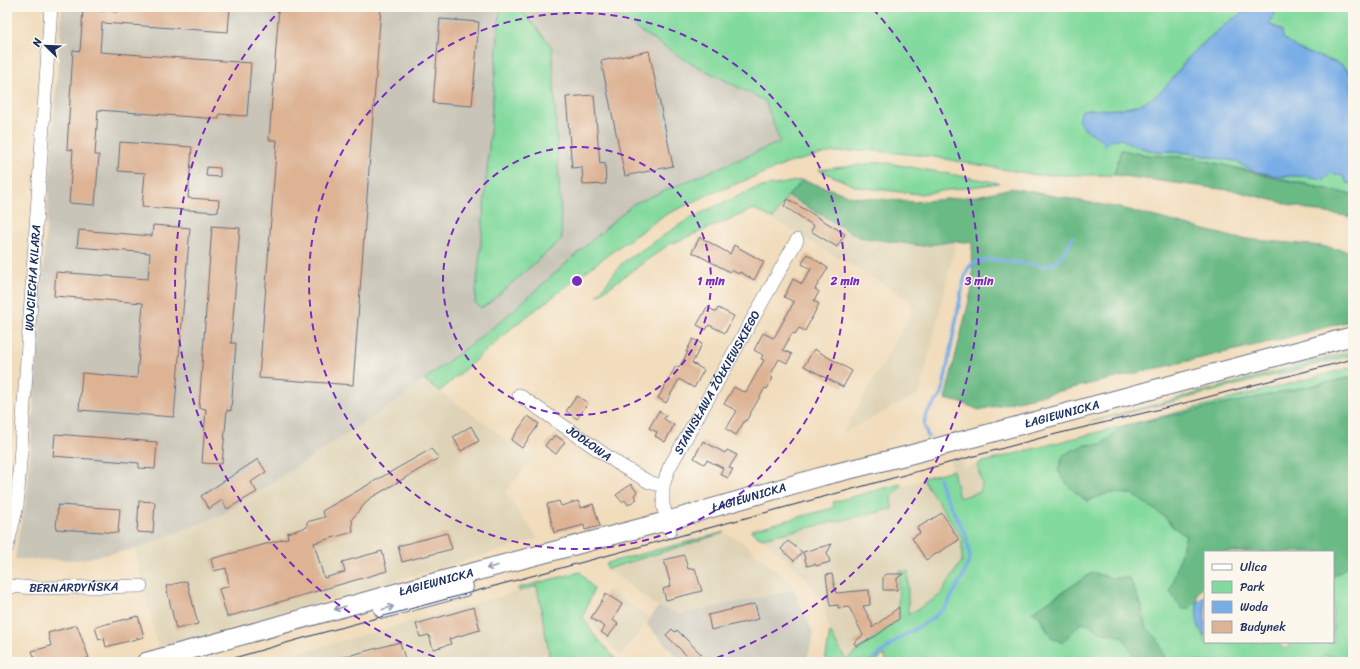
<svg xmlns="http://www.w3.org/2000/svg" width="1360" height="669" font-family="Sriracha,sans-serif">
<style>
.built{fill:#ded3b6}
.industrial{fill:#c8c4b8}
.green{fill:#83da9e;stroke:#4f847e}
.forest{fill:#6aba85;stroke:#427472}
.water{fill:#79ade6;stroke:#4a6ea2}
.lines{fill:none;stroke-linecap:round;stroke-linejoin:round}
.stream{stroke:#79ade6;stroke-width:3.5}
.building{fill:#ddb394}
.minor-casing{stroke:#666c7f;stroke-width:14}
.secondary-casing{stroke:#666c7f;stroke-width:20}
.minor{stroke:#fff;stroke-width:13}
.secondary{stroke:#fff;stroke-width:18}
.tram{stroke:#1b2f5e;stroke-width:1}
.oneway{stroke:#8d97ae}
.ring{fill:none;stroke:#7b2cbf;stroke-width:2;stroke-dasharray:7 5}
.labels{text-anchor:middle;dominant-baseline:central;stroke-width:3;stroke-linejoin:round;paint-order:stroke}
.street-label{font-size:12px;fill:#1b2f5e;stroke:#fbf7ec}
.centre{fill:#7b2cbf;stroke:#fbf7ec;stroke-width:2}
.ring-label{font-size:12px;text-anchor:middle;font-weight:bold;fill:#7b2cbf;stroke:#fbf7ec;stroke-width:3;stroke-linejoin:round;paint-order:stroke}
</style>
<rect width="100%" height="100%" fill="#fbf7ec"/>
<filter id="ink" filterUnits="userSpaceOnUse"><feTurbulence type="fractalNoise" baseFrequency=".025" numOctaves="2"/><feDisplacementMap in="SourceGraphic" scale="8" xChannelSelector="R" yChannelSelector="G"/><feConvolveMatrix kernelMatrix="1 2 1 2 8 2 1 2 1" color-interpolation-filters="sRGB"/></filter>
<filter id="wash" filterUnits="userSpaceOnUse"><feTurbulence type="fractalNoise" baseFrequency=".012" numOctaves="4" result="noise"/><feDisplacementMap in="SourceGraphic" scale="16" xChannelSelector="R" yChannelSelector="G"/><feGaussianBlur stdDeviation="0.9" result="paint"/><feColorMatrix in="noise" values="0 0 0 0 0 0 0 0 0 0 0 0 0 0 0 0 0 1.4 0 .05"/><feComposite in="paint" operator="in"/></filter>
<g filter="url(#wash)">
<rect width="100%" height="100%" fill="#f1dcbb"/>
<!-- built -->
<path class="built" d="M788 196 859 237 923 246 956 241 920 393 843 433 911 315 908 299 773 219Z
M424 380 533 458 505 492 538 539 158 649 135 549 222 515Z
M960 456 963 468 977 464 982 484 980 492 959 498 950 459Z
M923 480 943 509 962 540V561L939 596 908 615V571L899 619 845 660 830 632 823 603 805 577 762 538 892 509 891 496 902 486Z
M724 533 739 540 789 581 794 590 681 614 658 607 607 569Z
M537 586 549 653 494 662H280L281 658Z
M608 589 650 618 621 655 587 620Z"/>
<!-- industrial -->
<path class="industrial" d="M62 7H602L689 62 765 101 780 142 633 204 500 322 396 402 222 515 135 549 77 560 15 559 19 532 27 499Z
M794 590 814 635 806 662H682L646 624 658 607 681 614Z"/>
<!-- green -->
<path class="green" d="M505 7H519L552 47 562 239 488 304 481 308 475 303 482 232 500 12Z
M602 7H1252C1230 20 1210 36 1192 54 1180 66 1172 83 1159 94 1143 107 1121 111 1101 109L1107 142 1121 138 1127 143 1155 152 1174 151 1195 154 1235 161 1251 170 1277 176H1305L1325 179 1331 173 1343 176 1347 183 1353 184V195L1194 158 1145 155 1121 150 1114 175H1036L928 156 865 150 827 153 789 163 708 195 663 216 609 254 513 327 440 391 424 380 500 322 633 204 780 142 765 101 689 62Z
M1271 7H1353V83C1351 62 1326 60 1310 54 1300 50 1291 45 1283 38L1282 30 1269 24 1275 14Z
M882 162 1000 183 919 194 857 187 819 170Z
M803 180 788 196 773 219 754 209 668 245 597 296 622 263 690 218 756 188Z
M1353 351V355L1179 400 1090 422Z
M1353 367V377L1123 426 1102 444 1084 445 1087 501 1109 493 1132 494 1165 517 1172 526 1186 536 1177 566 1187 609 1197 602C1197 612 1197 620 1201 630 1202 635 1205 637 1205 642H1275L1286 649 1292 642H1333V576L1342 571 1353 560V662H1338L1335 658 1325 655 1319 662H1167L1157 638 1145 626 1141 605 1129 578H1113L1092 573 1032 612 1040 617 1051 637 1081 623 1088 624 1100 632 1122 636 1134 654 1124 662H887L884 655 875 662H825L830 632 846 660 898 619 899 571H908V615L939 596 962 561V539L943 509 923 480V478L953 470 959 498 980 492 982 484 977 464C1045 445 1114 428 1183 411 1239 397 1296 382 1353 367Z
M900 484 902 486 891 496 892 509 762 538 752 532 751 530 829 509 834 507 833 502Z
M725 532 724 533 607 569 606 564 607 563Z
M580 572 594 589 583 617 593 633 618 662H542L547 659 549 653 537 586 519 591 518 588Z"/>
<!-- forest -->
<path class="forest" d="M1121 150 1145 155 1194 158 1275 178 1353 195V217L1319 212 1236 191 1114 175Z
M803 180 854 197 914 202 977 196 1011 188 1125 209 1236 238 1321 246 1353 252V320L1278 340 979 410 962 403 945 399 973 284 972 243 956 241 923 246 859 237 788 196Z
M1353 377V560L1342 571 1333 576V552H1205V585L1197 594V602L1187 609H1182L1170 592 1186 536 1172 526 1165 517 1132 494 1109 493 1087 501C1075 492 1064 484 1058 470L1063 455 1084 445 1102 444 1123 426Z
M1092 573 1113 578H1129L1141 605 1145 626 1157 638 1167 662H1124L1133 654 1122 636 1100 632 1088 624 1081 623 1062 643 1051 637 1040 617 1032 612Z"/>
<!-- water -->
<path class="water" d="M1252 7H1271L1275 14 1269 24 1282 30 1283 38 1300 50 1335 62 1342 65 1352 77 1353 184 1347 183 1343 176 1331 173 1325 179 1305 176H1277L1251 170 1235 161 1195 154 1174 151 1155 152 1127 143 1121 138 1105 142 1084 128 1078 121 1082 110C1105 109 1123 112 1145 102 1166 93 1177 70 1192 54 1210 36 1230 19 1252 7Z
M1205 596V637C1196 627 1196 615 1197 602Z"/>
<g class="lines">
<!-- stream -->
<path class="stream" d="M1104 145 1108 139
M928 437 924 425 926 414 942 394 962 289C964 281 965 272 970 266 980 255 1014 262 1027 264 1033 264 1041 267 1046 266 1058 264 1068 248 1073 237
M870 662 901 637 929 621 946 607 963 576 970 558 966 536 943 491 939 478"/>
</g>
<g id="blocks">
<!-- building -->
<path class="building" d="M118 7H230L228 32 102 23 100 52 251 63 247 116 219 114V119L98 110 95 155H99L95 205 69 203 73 150 67 149 73 50 80 51 83 10 118 12Z
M279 7H381L353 385 259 378 277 140H269Z
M440 19 479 22 472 106 433 103Z
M649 51 673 166 625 176 601 61Z
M594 95 600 164 605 163 606 184 583 185 582 167 572 168 566 97Z
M120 142 192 147 188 198 219 200 218 212 142 207 145 173 118 171Z
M207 167 220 168V177L206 176Z
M788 199 845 234 837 247 811 231 814 226 784 206Z
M153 225 190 228 174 417 79 410 82 373 137 378 143 303 54 296 56 272 148 279 150 253 77 247 79 230 152 236Z
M212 226 240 228 231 343H236L231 411 227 410 222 464 202 463 206 409 199 408Z
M700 237 730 254 734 245 764 262 754 280 740 272 739 274 731 270 730 272 692 252Z
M807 254 828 268 815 289 819 292 814 301 819 304 805 331 799 328 795 334 792 333 783 350 792 354 790 358 787 363 779 359 770 376 773 378 767 389 765 388 746 421 745 420 736 435 726 429 737 411 724 404 734 387 743 392 744 391 746 392 764 360 761 359 763 355 754 350 763 333 773 338 775 336 794 302 784 297 793 279 802 284 811 269 802 264Z
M707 307 716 312 718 308 734 316 725 333 709 325 706 330 697 325Z
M693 339 702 344 692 363 704 370 694 388 679 379 666 403 658 398 676 366 679 367 688 352H686Z
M814 349 852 371 843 387 804 366Z
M577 396 588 403 577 419 566 411Z
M659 411 666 415 664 419 674 425 665 442 655 436 657 432 649 428Z
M528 416 539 424 522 448 511 440Z
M471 426 479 441 461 451 453 437Z
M55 434 157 442 155 469 139 468V463L53 456Z
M555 435 565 442 556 454 545 446 550 439 551 440Z
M703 441 725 453 727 450 737 455 729 468 733 469 728 478 720 474 723 468 707 460 704 464 694 458Z
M431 449 439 458 369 499 352 519 353 532 314 543 324 578 345 572 342 562 382 551 387 571 227 617 219 589 229 586 226 568 214 571 211 559 288 538 287 533 307 527V522L325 517 322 511Z
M258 459 266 472 251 482 257 492 227 509 222 500 209 509 201 496Z
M631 484 637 492 634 495 637 499 628 505 625 500 622 502 616 495Z
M139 501 155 502 153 533 137 532Z
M559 501 561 506 578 501 581 508 593 504 600 526 585 530 584 525 554 533 547 504Z
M58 505 120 509 118 533 56 529Z
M942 513 959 540 926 560 912 538 920 533 917 528Z
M447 533 452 549 402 562 398 546Z
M788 541 802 552 794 561 781 549Z
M832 544 827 553 830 562 816 566 815 564 807 566 803 552Z
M684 555 688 569 695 568 702 591 666 600 663 589 671 586 664 560Z
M832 574 836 593 869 590 870 605 863 606 872 624V628L899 607V619L876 636 856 646 854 643 863 635 849 607 838 608V605L830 606 826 575Z
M887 574H904L897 578V590H883V577Z
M187 581 198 624 176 629 166 586Z
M606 594 622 604 613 620 618 624 608 637 601 632 605 627 591 618Z
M755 604 759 619 711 630 708 615Z
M474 607 480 630 449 639 451 644 434 649H433L429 635 420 637 416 624Z
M138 616 144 637 106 647 104 638 99 640 95 627Z
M77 625 89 658 76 662H36L32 651 51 646 48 633Z
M672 629 675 632 677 630 709 662H693L666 635Z
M400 642 406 662H337L336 659Z"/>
</g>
</g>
<g filter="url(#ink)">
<use href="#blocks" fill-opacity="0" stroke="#666c7f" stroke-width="1"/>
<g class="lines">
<!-- minor casing -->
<g class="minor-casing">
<g id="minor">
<path id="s1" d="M519 395 620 465 649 482 663 486"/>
<path id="s2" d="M670 531 663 505V486L669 468 797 240"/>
<path id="s3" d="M7 547 17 506 51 7"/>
<path id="s4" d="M7 586 38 588 141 586"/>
</g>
</g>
<!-- secondary casing -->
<g class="secondary-casing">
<g id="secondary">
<path d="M383 609 464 587"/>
<path id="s5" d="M146 662 421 586 667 521 823 476 905 456 1353 336"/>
</g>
</g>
<!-- minor -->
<use href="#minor" class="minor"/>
<!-- secondary -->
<use href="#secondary" class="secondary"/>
<!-- tram -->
<path class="tram" d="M220 662 314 635 1048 436 1181 404 1353 359"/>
</g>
<!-- one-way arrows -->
<defs><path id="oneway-shaft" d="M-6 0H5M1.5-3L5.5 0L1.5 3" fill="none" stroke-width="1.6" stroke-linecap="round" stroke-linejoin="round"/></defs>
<g class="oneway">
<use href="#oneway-shaft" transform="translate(492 567) rotate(165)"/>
<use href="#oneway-shaft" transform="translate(340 608) rotate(164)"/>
<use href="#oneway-shaft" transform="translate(388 608) rotate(-15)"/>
</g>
</g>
<!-- distance rings -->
<g class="ring">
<circle cx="577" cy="281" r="134"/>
<circle cx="577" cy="281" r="268"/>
<path d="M446 661A402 402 0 0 1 281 9M873 9A402 402 0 0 1 708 661"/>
</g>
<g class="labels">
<!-- street labels -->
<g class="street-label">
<text stroke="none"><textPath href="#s3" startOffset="271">WOJCIECHA KILARA</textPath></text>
<text stroke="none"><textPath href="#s2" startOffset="163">STANISŁAWA ŻÓŁKIEWSKIEGO</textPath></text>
<text stroke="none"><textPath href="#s5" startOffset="949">ŁAGIEWNICKA</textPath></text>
<text stroke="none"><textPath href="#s1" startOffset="85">JODŁOWA</textPath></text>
<text stroke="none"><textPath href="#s5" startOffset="625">ŁAGIEWNICKA</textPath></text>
<text stroke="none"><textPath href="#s5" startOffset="301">ŁAGIEWNICKA</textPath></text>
<text stroke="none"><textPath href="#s4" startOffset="67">BERNARDYŃSKA</textPath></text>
</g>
</g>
<circle cx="577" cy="281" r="6" class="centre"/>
<g class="ring-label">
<text x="711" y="285">1 min</text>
<text x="845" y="285">2 min</text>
<text x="979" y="285">3 min</text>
</g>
<!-- margin -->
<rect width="1360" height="669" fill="none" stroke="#fbf7ec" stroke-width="24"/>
<!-- legend -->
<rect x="1204" y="551" width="130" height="92" fill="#fbf7ec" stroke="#a1a7b3"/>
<rect x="1212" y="564" width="20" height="6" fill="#ffffff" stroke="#a1a7b3"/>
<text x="1240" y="571" font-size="12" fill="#1b2f5e">Ulica</text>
<rect x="1212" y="581" width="20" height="12" fill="#83da9e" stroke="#a1a7b3"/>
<text x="1240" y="591" font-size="12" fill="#1b2f5e">Park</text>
<rect x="1212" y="601" width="20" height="12" fill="#79ade6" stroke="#a1a7b3"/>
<text x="1240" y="611" font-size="12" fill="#1b2f5e">Woda</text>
<rect x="1212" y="621" width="20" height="12" fill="#ddb394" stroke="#a1a7b3"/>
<text x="1240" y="631" font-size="12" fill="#1b2f5e">Budynek</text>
<!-- north arrow -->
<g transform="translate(46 46) rotate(293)" stroke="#fbf7ec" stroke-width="3" paint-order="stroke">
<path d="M0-3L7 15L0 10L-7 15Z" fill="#1b2f5e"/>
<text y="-6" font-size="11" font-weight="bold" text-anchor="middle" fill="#1b2f5e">N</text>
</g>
</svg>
